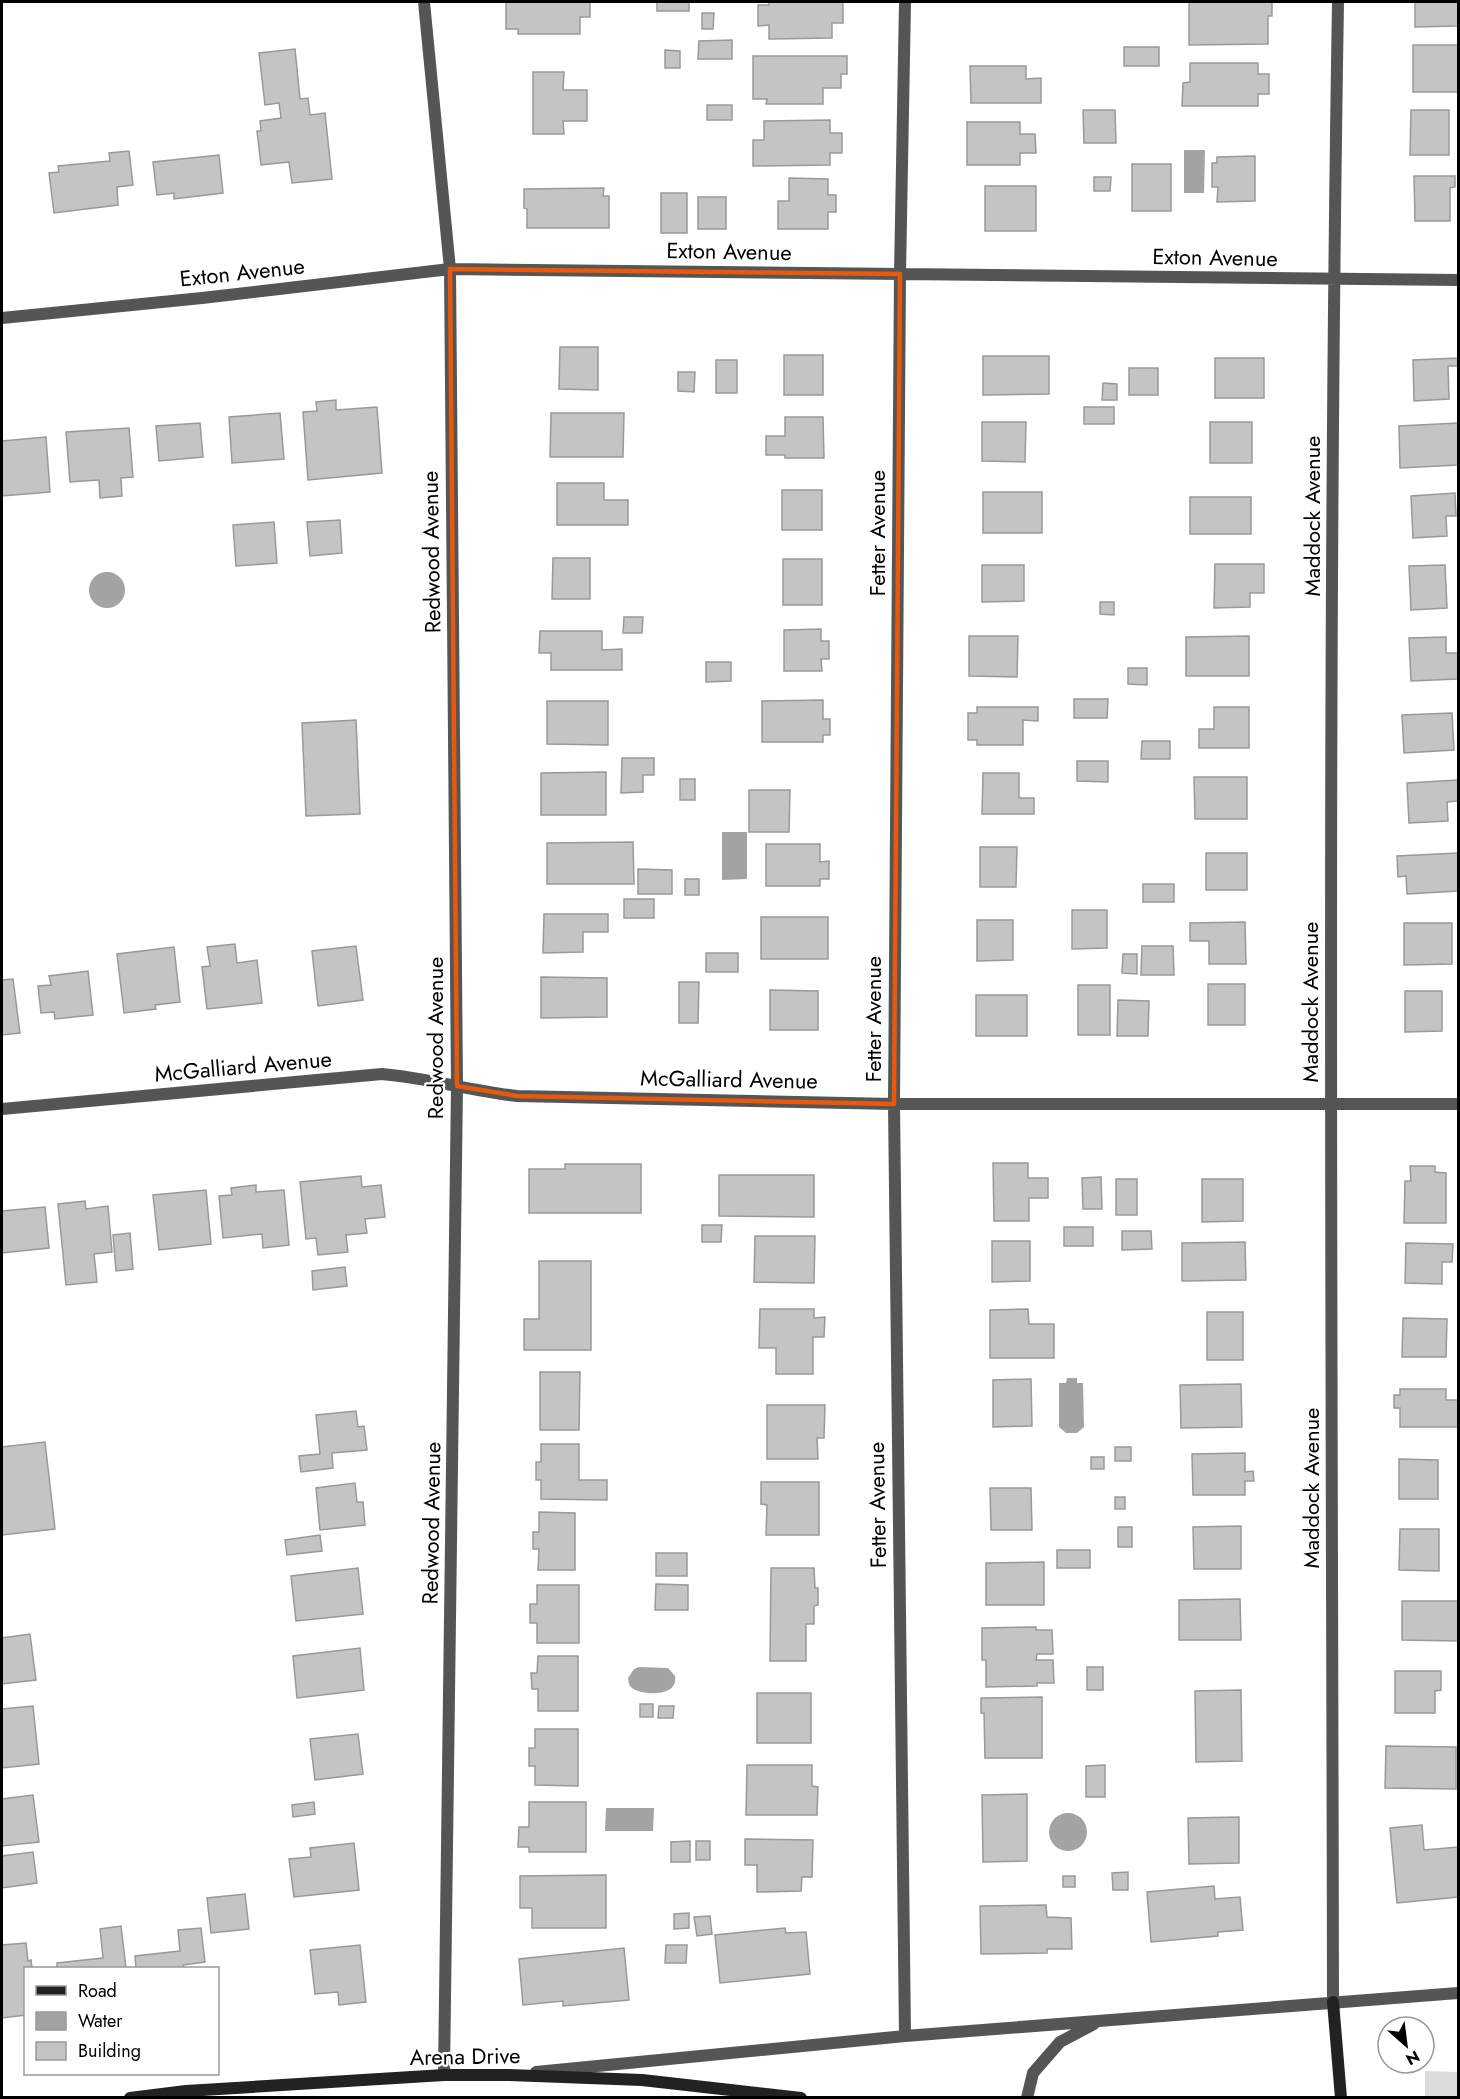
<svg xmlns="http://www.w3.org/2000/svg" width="1460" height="2099" font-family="Jost,sans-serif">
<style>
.green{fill:#dcdcdc}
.water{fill:#a3a3a3}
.building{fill:#c4c4c4;stroke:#999;stroke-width:1.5}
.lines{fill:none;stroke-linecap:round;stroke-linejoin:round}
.street{stroke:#555;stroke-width:12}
.secondary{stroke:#222;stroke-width:12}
.marked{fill:none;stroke:#e8590c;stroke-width:4.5;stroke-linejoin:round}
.labels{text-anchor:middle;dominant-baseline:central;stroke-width:4.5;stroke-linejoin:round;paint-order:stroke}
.street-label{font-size:22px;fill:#000;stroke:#fff}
</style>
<rect width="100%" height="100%" fill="#fff"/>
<!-- green -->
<path class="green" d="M1425 2071 1458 2072V2097H1425Z"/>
<!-- water -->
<path class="water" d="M1184 150H1205L1204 193H1184Z
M89 590a18 18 0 1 1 36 0a18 18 0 1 1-36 0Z
M722 832H747V879L722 880Z
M1067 1378H1077V1383H1083L1084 1427 1077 1433H1066L1059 1427V1383H1066Z
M639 1667 668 1668 675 1676C679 1699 638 1695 631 1687 628 1684 629 1682 628 1678L634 1669Z
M606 1808H654L653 1831H605Z
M1049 1832a19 19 0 1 1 38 0a19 19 0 1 1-38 0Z"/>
<!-- building -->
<path class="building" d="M506 2H590V17H580V34H518V29H506Z
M657 2H689V11H657Z
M769 2H843V23H832V38L769 39V25L758 26V5H769Z
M1189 2H1272V16H1268V44L1189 45Z
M1415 2H1458V26L1415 27Z
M702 13H714L713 29H702Z
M732 40V59H698L699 41Z
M1413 45H1458V92H1413Z
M1124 47H1159V66H1124Z
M295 49 300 99 308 98 310 115 325 113 332 179 292 183 289 162 261 165 257 131H261L260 121 281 118 279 103 265 105 259 53Z
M665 50 680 51V68H665Z
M753 56H847V74H841V88H823V104H766L767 99H753Z
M1190 63H1258V74H1269V94H1258V106H1182L1183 83 1190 82Z
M970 66H1026V79L1041 78V103H971Z
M533 72H564L563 90H587V121H563L564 134H533Z
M707 105H732V120H707Z
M1083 110H1115L1116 143H1084Z
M1411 110H1449V155H1410Z
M830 120V133H842V153H830V165L753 166V140H764V121Z
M967 122H1020V134H1035L1036 153H1020V165H967Z
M129 151 133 185 117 187 118 205 54 213 49 173 59 172 58 166 110 161 109 153Z
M219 155 223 193 174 199V193L157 195 153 162Z
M1255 156V201L1217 202 1218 187H1212V163H1217V157Z
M1132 164H1171V211H1132Z
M1414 176H1455V187L1450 188V221H1415Z
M1094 177H1111L1110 191H1094Z
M789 178 828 179V195H836V212H828V229H778V201H789Z
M985 186H1036V231H985Z
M604 188 603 196H609V228H527V209L524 208V189Z
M661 193H687V233H661Z
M698 197H726V229H698Z
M560 347H598V390L559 389Z
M1458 353V366H1448L1449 399 1414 401 1413 360 1458 358Z
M784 355H823V395H784Z
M983 356H1049V394L983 395Z
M1215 358H1264V398H1215Z
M716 360H737V393H716Z
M1129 368H1158V395H1129Z
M678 372H695L694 392 678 391Z
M1103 383 1117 384V400H1102Z
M336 400V410L377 407 382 473 308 480 303 412 317 411 316 402Z
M1084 407H1114V424H1084Z
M280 413 284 459 232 463 229 417Z
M551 413H624L623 457H550Z
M785 417H823L824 458H785V455H766V436H785Z
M982 422H1026L1025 462 982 461Z
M1210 422H1252V463H1210Z
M200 423 203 457 159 461 156 426Z
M1458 423V465L1400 468 1399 426Z
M129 428 133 477 121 478 122 496 100 498 99 480 70 482 66 432Z
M46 437 50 492 2 496V441Z
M557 483H604V500H628V525H557Z
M782 490H822V530H782Z
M983 492H1042V533H983Z
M1455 493 1456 516H1446L1447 536 1413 538 1411 496Z
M1190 497H1251V534H1190Z
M340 520 342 553 310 556 307 522Z
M274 522 277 563 236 566 233 525Z
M553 558H590V599H552Z
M783 559H822V605H783Z
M1215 564H1264V593H1250V607L1214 608Z
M982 565H1024V601L982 602Z
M1445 565 1447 608 1411 610 1409 566Z
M1100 602H1114V615L1100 614Z
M624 617H643L642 633H623Z
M821 629V641H829V659H821L822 671H784V630Z
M540 631H602V650L622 649V670H551V653H539Z
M969 636H1018L1017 677 969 676Z
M1249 636V676H1186V637Z
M1446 637V653H1458V679L1411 681 1409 638Z
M706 662H731V681L706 682Z
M1128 668H1147V685L1128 684Z
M1074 699H1108L1107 718H1074Z
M823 700V719H830V735H823V742H762V701Z
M547 701H608V745L547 744Z
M977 707H1038V721L1023 720V745H977V740H968V713H977Z
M1214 707H1249V748H1199V729H1214Z
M1452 713 1454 750 1404 753 1402 715Z
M356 720 360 814 306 816 302 723Z
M1142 741H1170V759H1141Z
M622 758H654V775H643V792L621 793Z
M1077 761H1108V782L1077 781Z
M606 772V815H541V773Z
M983 773H1019V798H1034V814H982Z
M1194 777H1247V819H1195Z
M680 779H695V800H680Z
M1458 780V801L1447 802 1448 821 1409 823 1407 783Z
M749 790H790L789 832H749Z
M633 842 634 884H547V843Z
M766 844H820V862L829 861V879H820V886H766Z
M980 847H1017L1016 887H980Z
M1206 853H1247V890H1206Z
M1458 853V891L1407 894 1406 876 1398 877 1397 856Z
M638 869 672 870V894H638Z
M685 879H699V895H685Z
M1143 884H1174V902H1143Z
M624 899H654V918H624Z
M1072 910H1107V948L1072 949Z
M544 914H608V932H583V952L543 953Z
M761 917H828V959H761Z
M977 920H1013V960L977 961Z
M1245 922 1246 964H1209V941H1190V923Z
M1404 923H1452V964L1404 965Z
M235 944 237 963 257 960 262 1003 207 1009 202 967 210 966 207 947Z
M356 946 363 1000 318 1006 312 951Z
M1142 946H1173L1174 975H1141Z
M174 947 180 1002 155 1005 156 1009 124 1013 117 954Z
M706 953H738V972H706Z
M1123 954H1137V974L1122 973Z
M88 971 93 1015 55 1019 54 1012 41 1013 38 986 51 985 49 976Z
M541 977 607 978V1017L541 1018Z
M13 979 20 1033 2 1035V980Z
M679 982H699L698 1023H679Z
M1208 984H1245V1025H1208Z
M1078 985H1110V1035H1078Z
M770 990 818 991V1030H770Z
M1405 991H1442V1031L1405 1032Z
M976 995H1027V1036H976Z
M1118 1000 1149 1001 1148 1036H1117Z
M993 1163H1028V1178H1048V1198H1029V1221H994Z
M565 1164H641V1213H529V1169H565Z
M1410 1166H1435V1172L1446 1173V1223H1404L1405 1181H1411Z
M719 1175H814V1217L719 1216Z
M361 1176 362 1187 381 1185 385 1217 365 1219 367 1233 346 1235 348 1252 318 1255 316 1238 306 1239 300 1182Z
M1101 1177 1102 1209H1083L1082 1178Z
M1116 1179H1137V1215H1116Z
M1202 1179H1243V1221L1202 1222Z
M256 1185V1192L284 1190 289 1245 263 1248 262 1234 223 1238 219 1196 232 1195 231 1188Z
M206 1190 211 1244 159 1250 153 1195Z
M85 1201 86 1209 108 1206 112 1252 94 1254 97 1282 66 1285 58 1204Z
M45 1207 49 1248 2 1253V1211Z
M702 1225H722L721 1242H702Z
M1064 1227H1093V1246H1064Z
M1122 1231H1151L1152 1249 1122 1250Z
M130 1233 133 1269 116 1271 113 1235Z
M755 1236H815L814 1283 754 1282Z
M992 1241H1030V1281L992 1282Z
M1245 1242 1246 1280 1182 1281V1243Z
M1406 1243 1453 1244 1452 1262H1442V1284L1405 1283Z
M539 1261H591V1350H524V1319H539Z
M345 1267 347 1286 313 1290 312 1271Z
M760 1309H814V1318L825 1317 824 1337H813V1374H776V1348H759Z
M1028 1309 1029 1324H1054V1358H990V1310Z
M1207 1312H1243V1360H1207Z
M1403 1318 1447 1319 1446 1357H1402Z
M540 1372H580L579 1430H540Z
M1031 1379 1032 1426 993 1427V1380Z
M1241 1384 1242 1427 1181 1428 1180 1385Z
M1400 1389H1446V1400H1458V1427H1400V1408H1394V1395H1400Z
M767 1405H825L824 1438H817L818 1459H767Z
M356 1411 358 1427 364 1426 367 1450 332 1453 333 1468 301 1472 299 1456 320 1454 316 1415Z
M45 1442 55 1529 2 1535V1447Z
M541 1444H579V1480H607V1500L541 1499V1480H536V1462H541Z
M1115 1447H1131V1461H1115Z
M1245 1453V1472L1253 1471 1254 1481H1245V1495H1193L1192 1454Z
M1091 1457H1104V1469H1091Z
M1399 1459 1438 1460V1499H1399Z
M761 1482H819V1535H766L767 1505 761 1504Z
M355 1483 357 1502H363L365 1525 320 1530 316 1488Z
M990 1488H1031L1032 1530H991Z
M1115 1497H1125V1509H1115Z
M539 1512 575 1513V1570H538L539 1549H533V1532H539Z
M1241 1526V1569H1194L1193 1527Z
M1118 1527H1132V1547H1118Z
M1400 1529H1439V1571L1399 1570Z
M320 1535 322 1551 287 1555 285 1540Z
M1057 1550H1090V1568H1057Z
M656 1553H687V1576H656Z
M1044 1562V1605H986V1563Z
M358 1568 363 1614 296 1621 291 1576Z
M771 1568H814L815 1588H818V1605L814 1606V1624H806V1661H770Z
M656 1584 688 1585V1610H655Z
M537 1585H579V1643H537V1623H530V1604H537Z
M1240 1599 1241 1640H1179V1600Z
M1402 1601H1458V1641L1402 1640Z
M1036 1627V1630H1052L1053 1654H1037L1036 1660H1053L1054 1683H1037V1686L986 1687V1660H982V1628Z
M30 1634 36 1680 2 1684V1638Z
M360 1648 364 1690 297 1698 293 1656Z
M538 1656H578V1711H538V1689H532L531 1673H537Z
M1087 1667H1103V1690H1087Z
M1395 1671H1441V1690L1435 1691V1713H1395Z
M1241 1690 1242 1761 1196 1762 1195 1691Z
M757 1693H811V1743H757Z
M1042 1697V1758H985L984 1713H981V1698Z
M640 1704H653V1717H640Z
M33 1706 39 1764 2 1768V1709Z
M659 1706H674L673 1718H658Z
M535 1729H578V1786L535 1785V1766H529V1748H535Z
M358 1734 363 1774 315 1780 310 1739Z
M1386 1746 1456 1747V1789L1385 1788Z
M747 1765H812V1786L818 1787 817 1815H746Z
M1105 1765V1797H1086V1766Z
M1027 1794V1861L983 1862 982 1795Z
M33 1795 39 1842 2 1846V1799Z
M314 1802 315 1814 293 1817 292 1805Z
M529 1802H586V1852H529V1847H518L519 1827H529Z
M1239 1817V1863L1189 1864 1188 1818Z
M1422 1825 1424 1850 1458 1847V1897L1397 1903 1390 1828Z
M745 1839 813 1840 812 1877H802L801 1891 757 1892V1865H745Z
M690 1841V1862H671V1842Z
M696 1841H710V1860H696Z
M354 1843 359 1890 294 1897 289 1859 311 1857 310 1848Z
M33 1852 37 1883 2 1888V1856Z
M1128 1872V1890H1113L1112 1873Z
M606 1875V1928H532V1908H520V1876Z
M1063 1876H1075V1887H1063Z
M1214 1886 1215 1899 1240 1897 1243 1930 1218 1932V1936L1151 1942 1147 1892Z
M245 1894 249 1929 211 1933 207 1898Z
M1046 1905 1047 1917 1071 1918 1072 1949H1047V1953L981 1954 980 1906Z
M689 1913V1928L674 1929V1914Z
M710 1916 712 1934 697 1936 694 1917Z
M121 1926 126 1968H57V1963L103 1958 100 1929Z
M201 1928 205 1962 183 1965 184 1968H136L135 1956 180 1951 178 1930Z
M785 1928 786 1933 806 1932 810 1974 720 1983 715 1935Z
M26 1943 28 1961 31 1960 32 1968H26V2015L2 2018V1945Z
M360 1945 366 2002 339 2005 338 1992 315 1994 310 1950Z
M666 1945H687L686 1963H665Z
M624 1948 629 2000 563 2006V2001L523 2005 519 1959Z"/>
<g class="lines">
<!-- street -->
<path class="street" d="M424 2 450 269 457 1086 444 2075
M2 318 202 298 450 269 1458 280
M2 1109 382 1074C428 1078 471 1091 517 1096L894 1104H1458
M1333 2002C1332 1335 1327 668 1338 2
M905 2036 894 1104 900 274 905 2
M536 2072 905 2036 1458 1993
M1027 2098 1033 2073 1060 2042 1094 2024"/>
<!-- secondary -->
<path class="secondary" d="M1333 2002 1341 2098
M130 2098 186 2091 444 2075H509L642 2080 801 2098"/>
</g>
<!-- marked area -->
<path class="marked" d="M450 269 900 274 894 1104 517 1096 457 1086Z"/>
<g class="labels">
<!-- street labels -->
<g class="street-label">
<text transform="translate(729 251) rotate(1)">Exton Avenue</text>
<text transform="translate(1215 257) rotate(1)">Exton Avenue</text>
<text transform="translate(242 272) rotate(-6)">Exton Avenue</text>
<text transform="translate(1312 516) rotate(-90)">Maddock Avenue</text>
<text transform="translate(877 533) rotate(-90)">Fetter Avenue</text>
<text transform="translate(431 552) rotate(-91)">Redwood Avenue</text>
<text transform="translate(1310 1002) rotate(-90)">Maddock Avenue</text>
<text transform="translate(873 1019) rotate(-90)">Fetter Avenue</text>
<text transform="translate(435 1038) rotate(-90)">Redwood Avenue</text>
<text transform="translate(243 1066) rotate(-5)">McGalliard Avenue</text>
<text transform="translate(729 1079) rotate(1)">McGalliard Avenue</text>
<text transform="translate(1311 1488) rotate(-90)">Maddock Avenue</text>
<text transform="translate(877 1505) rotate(-91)">Fetter Avenue</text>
<text transform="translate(431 1523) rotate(-89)">Redwood Avenue</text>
<text transform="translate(465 2056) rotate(-1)">Arena Drive</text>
</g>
</g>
<!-- border -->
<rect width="1460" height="2099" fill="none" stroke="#000000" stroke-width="6"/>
<!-- legend -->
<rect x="24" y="1967" width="195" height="108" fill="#ffffff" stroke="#999999" stroke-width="1.5"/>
<rect x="36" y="1986" width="30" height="9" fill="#222222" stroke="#999999" stroke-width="1.5"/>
<text x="78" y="1997" font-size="18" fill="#000000">Road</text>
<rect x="36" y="2012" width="30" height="18" fill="#a3a3a3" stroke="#999999" stroke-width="1.5"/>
<text x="78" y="2027" font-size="18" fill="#000000">Water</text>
<rect x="36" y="2042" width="30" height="18" fill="#c4c4c4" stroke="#999999" stroke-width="1.5"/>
<text x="78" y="2057" font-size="18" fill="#000000">Building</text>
<!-- north arrow -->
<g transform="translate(1406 2045) rotate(152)"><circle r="28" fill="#ffffff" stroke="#999999" stroke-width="1.5"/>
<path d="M0-4.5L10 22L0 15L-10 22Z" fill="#000000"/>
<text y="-9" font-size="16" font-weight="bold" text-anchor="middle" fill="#000000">N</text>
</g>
</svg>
